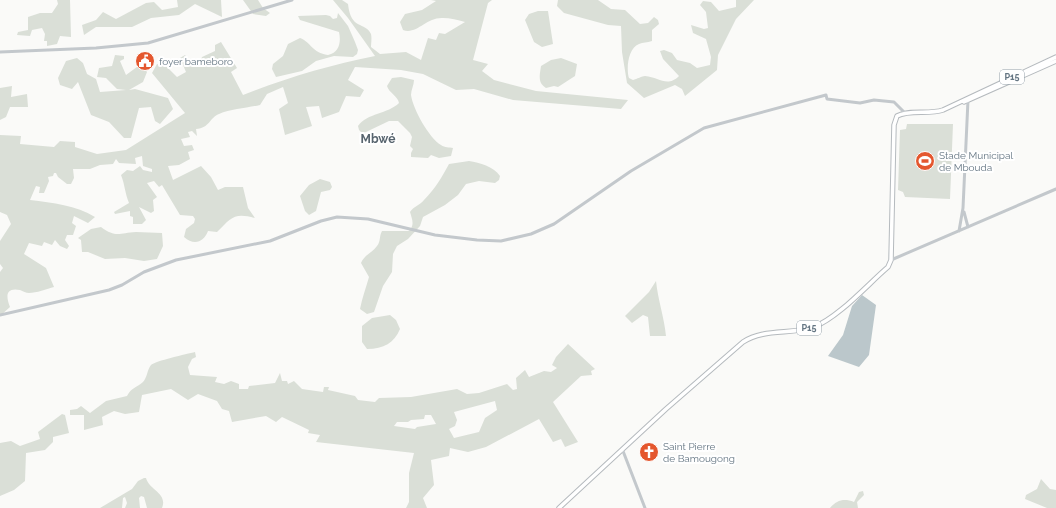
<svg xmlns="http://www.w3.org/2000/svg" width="1056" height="508" font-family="Raleway,sans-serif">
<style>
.green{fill:#dadfd7;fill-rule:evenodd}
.water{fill:#bbc7cb}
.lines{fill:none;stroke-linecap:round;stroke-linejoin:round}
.major-casing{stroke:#b5babe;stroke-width:5.5}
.minor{stroke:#c3c8cc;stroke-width:3}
.major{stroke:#fff;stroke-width:3.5}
.labels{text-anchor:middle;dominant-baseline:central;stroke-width:4;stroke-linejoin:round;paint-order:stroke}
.shield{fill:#fff;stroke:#939fa8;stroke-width:1}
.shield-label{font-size:9px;font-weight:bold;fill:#657683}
.poi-label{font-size:10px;fill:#657683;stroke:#fff;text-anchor:start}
.quarter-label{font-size:12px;font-weight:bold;fill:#57646e;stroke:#fff}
</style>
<rect width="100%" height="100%" fill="#fafaf8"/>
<!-- green -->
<path class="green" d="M57 0H70L71 37 60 36 57 44 47 46V41H44L45 34 42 28 32 30 30 36 17 35 18 32 28 30V17L40 13H52L58 4Z
M177 0H221L222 17 195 4 179 15 151 18 132 27H96L84 35 82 25 96 20 103 12 116 19 146 3 154 2 162 10 178 7Z
M243 0H258L263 8 270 13 266 16 253 14Z
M333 0H342L348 4C351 31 365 21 371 34 372 38 371 44 371 47L380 54 406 52 421 60 428 38 436 40 439 33 445 34 465 22C458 20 450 18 443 18 426 17 417 35 403 30L400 22 405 14 422 10 436 1 431 0H492L488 3 473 60 488 64 482 71 494 80 536 91 628 100 621 109 513 100 474 89 456 90 423 74 401 70 355 67 348 80 364 90 360 97 346 96 339 112 322 118 319 106 306 107 312 126 285 135 279 109 288 103 283 87 267 94 260 105C247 108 231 109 219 114 209 118 210 128 196 129L197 136 192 131 188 132 190 137 181 139 184 146 192 145 194 150 188 152 190 159 179 165 168 166 173 180 201 166 211 177 218 190 225 187H243L248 208 255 218C234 212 231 218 217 232L208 231C204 242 194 246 184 237L186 229 194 223 195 219 193 216 180 215 162 185 159 187 154 181 147 183 157 197 153 200 154 211 151 213 139 207 146 220 142 224H133V217L130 216V211L115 214 114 212 129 203C125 194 125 185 121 175L127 170 133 171 140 166 143 170 152 172V169L143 166 142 156 135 158 136 164 119 163 116 159 113 164 100 165 90 169H73L74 178 71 184H67L58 177 56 173H54L53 176 48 177 49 181 44 193H39L40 187 36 186 30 200C53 203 76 205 95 217L88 223 74 216 72 223 76 226 73 235H67L65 240 69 246 67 249 60 246 55 240 52 245 44 242 42 246 29 243 24 254 46 268 54 287C47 289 36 293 29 293 26 293 23 291 20 290 5 287 6 297 10 307L0 316V272L3 268 0 264V241L11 224 7 215 0 212V135L21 136 20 144 54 147 60 141 75 142V147L97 154 126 150 185 113 152 73 157 64 166 66 177 77 186 72 180 58 185 55 193 67H198L202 57 215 51V45L221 42 237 68 231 72 243 95C286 78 330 65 375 56L348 18Z
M558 0H598L611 9 625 10 640 24 648 23 654 17 658 20 659 24 652 30V41C647 43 643 42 639 44 628 48 626 69 629 78L633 80C637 79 642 76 645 76 659 77 667 88 679 76L663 59 660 51 664 50 672 53 677 60 690 63 697 68 710 65 711 57 706 39 693 33 691 25 704 29 708 28 706 12 700 5 703 1 711 2 719 11 736 7V0H754L736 19 718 55 717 70 685 96 682 89 675 85 644 98 627 83 622 52 621 26 608 25 564 13 557 6Z
M538 11H548L553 44 542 47 534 42 525 20 529 14Z
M338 13 348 26 355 42 358 50 357 54 353 57 334 56 316 61 302 71 276 77 272 69 273 64 283 56 288 44 300 38C311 42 312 53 328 55 340 53 341 41 339 32L300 20 298 16 326 15 330 16 333 19 337 18Z
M115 55 124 56V59L120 61 126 75 141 64 147 72 143 82 129 90 135 89 168 98 173 109 160 124 155 121 151 107 139 108 131 138H124L109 122 91 115 78 82 72 89 60 85 58 78 66 61 77 58 83 63 87 74 96 79 100 92 126 90 117 89 106 78 97 77 99 68 112 66Z
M561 58 577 64 575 76 558 87 554 86 546 88C537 83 540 74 541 66L551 60Z
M401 77 414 80C414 85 411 90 411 95 413 109 429 138 441 145 445 148 449 147 453 148L451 156 439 158 431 155 428 158 411 157V153L413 149 410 146 412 137 410 133 398 121H389L366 132 362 133 359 130 358 126C367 113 388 114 399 103 398 96 389 93 387 86L392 78Z
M12 86 11 97 27 94 28 107H10L6 117 0 120V88Z
M907 124H953L950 199 905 197 903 192 898 190 900 130 906 129Z
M469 161C480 163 493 166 500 176L499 180 495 183 479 181 466 184 458 195 445 205 423 217 420 226 408 239 397 246 393 254 392 272 383 286 374 312 367 314 360 309C362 298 366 288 369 277L361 263C364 255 372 253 377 246 381 241 379 236 382 231H409C415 225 412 219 410 212 414 206 420 205 424 200 435 189 442 177 449 164Z
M320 179 330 182 332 187 330 190 321 192 316 211 309 215 305 211 300 196 309 185Z
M101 227C116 238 119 233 136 232 145 232 153 233 162 233L163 246 157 259 144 261 125 258 105 259 88 252H82L81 240 78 238 91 229Z
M656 281C658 300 664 317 666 336H650L648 317 643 315 632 323 625 316 649 292Z
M390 315 396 320 400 329C394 343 384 349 367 349L362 342V326L372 318Z
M568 344 595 369 591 371 592 375 581 376 553 402 578 442 565 447 561 439 553 442 539 419 486 447 468 452 450 448 449 456 431 460 434 485 423 498 427 508H406L409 502V473L414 453 316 442 320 435 308 433 309 430 282 417 276 422 266 416 232 422 229 411 222 409 217 401 198 394 188 400 171 389 142 395 139 412 125 414 114 411 102 417 103 425 84 430V415H70V410L77 409 81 406 90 413 106 401 127 396C132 387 136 388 143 382 147 378 147 370 151 365 155 361 187 354 195 352L196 357 192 359 188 367 190 375 217 377 215 382 224 384 231 381 239 384V389H248L249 386 275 383 280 373 282 381H287L288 384 294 381 302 389 323 392 324 387H329L328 390 355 396 358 400 375 402 379 398 411 397 457 389 467 394 479 393 507 384 513 390 517 389 516 378 525 370 529 377 544 371 551 372 557 368 552 365 556 357ZM495 401 497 410 485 418 479 432 454 438 449 429 455 426 457 420 454 412ZM425 415H431L436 424 417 427 415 429 394 426 397 422H408L411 420 424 419Z
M62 414 65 415 69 433 53 437V442L45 450 26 453 25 481 14 490 0 496V443L11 441 20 446 40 439 38 432Z
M144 478H146C149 490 168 493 162 508H147L144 497 141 496 139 498 140 508H125L127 503 125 497 123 498 122 508H100L132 489 138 481Z
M1041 479 1050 489 1056 490V508H1047L1025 499 1026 495 1037 489Z
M863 491 864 495 857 502 858 508H830C837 500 844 498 854 502L859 492Z"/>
<!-- water -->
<path class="water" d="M862 295 876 305 869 355 859 367 828 356 843 335 852 306Z"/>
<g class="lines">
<!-- major casing -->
<g class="major-casing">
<path id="major" d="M964 102 1056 61
M559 508 666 409 743 342C764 328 791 335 814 327 839 317 867 285 888 267L891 260 894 125 897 116C910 109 929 115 943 110L1056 57"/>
</g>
<!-- minor -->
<path class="minor" d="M0 52 96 48 148 43 292 0
M964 212 968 227
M959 231 963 208 968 100
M891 260 1056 189
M0 315 109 290 122 285 144 272 176 260 270 241 321 221 337 217 368 219 435 235 477 240 501 241 531 234 554 224 631 171 704 128 826 95 827 99 860 103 874 100 894 102 905 113
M623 451 645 508"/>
<!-- major -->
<use href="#major" class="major"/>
</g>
<!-- icons -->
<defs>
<g id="civic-disc" transform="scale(1)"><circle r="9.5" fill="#e4572e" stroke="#fff"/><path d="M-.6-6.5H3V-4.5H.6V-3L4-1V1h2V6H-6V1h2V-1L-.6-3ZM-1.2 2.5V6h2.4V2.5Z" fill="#fff"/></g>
<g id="stadium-disc" transform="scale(1)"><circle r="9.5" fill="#e4572e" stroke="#fff"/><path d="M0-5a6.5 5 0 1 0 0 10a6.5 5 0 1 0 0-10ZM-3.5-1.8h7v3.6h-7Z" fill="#fff"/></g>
<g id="church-disc" transform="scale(1)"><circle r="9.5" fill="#e4572e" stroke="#fff"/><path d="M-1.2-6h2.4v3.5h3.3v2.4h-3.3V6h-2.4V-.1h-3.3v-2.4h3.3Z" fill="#fff"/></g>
</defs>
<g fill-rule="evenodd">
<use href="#civic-disc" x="145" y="61"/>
<use href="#stadium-disc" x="925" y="161"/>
<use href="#church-disc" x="649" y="452"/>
</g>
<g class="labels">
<!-- shield labels -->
<g class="shield">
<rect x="1000" y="70" width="24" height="14" rx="3"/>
<rect x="797" y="321" width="24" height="14" rx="3"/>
</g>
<g class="shield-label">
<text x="1012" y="77">P15</text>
<text x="809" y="328">P15</text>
</g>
<!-- poi labels -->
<g class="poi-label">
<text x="159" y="61">foyer bameboro</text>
<text x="939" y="155">Stade Municipal<tspan x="939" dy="12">de Mbouda</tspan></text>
<text x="663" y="446">Saint Pierre<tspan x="663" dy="12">de Bamougong</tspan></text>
</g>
<!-- quarter labels -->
<g class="quarter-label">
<text x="378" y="139">Mbwé</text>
</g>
</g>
</svg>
